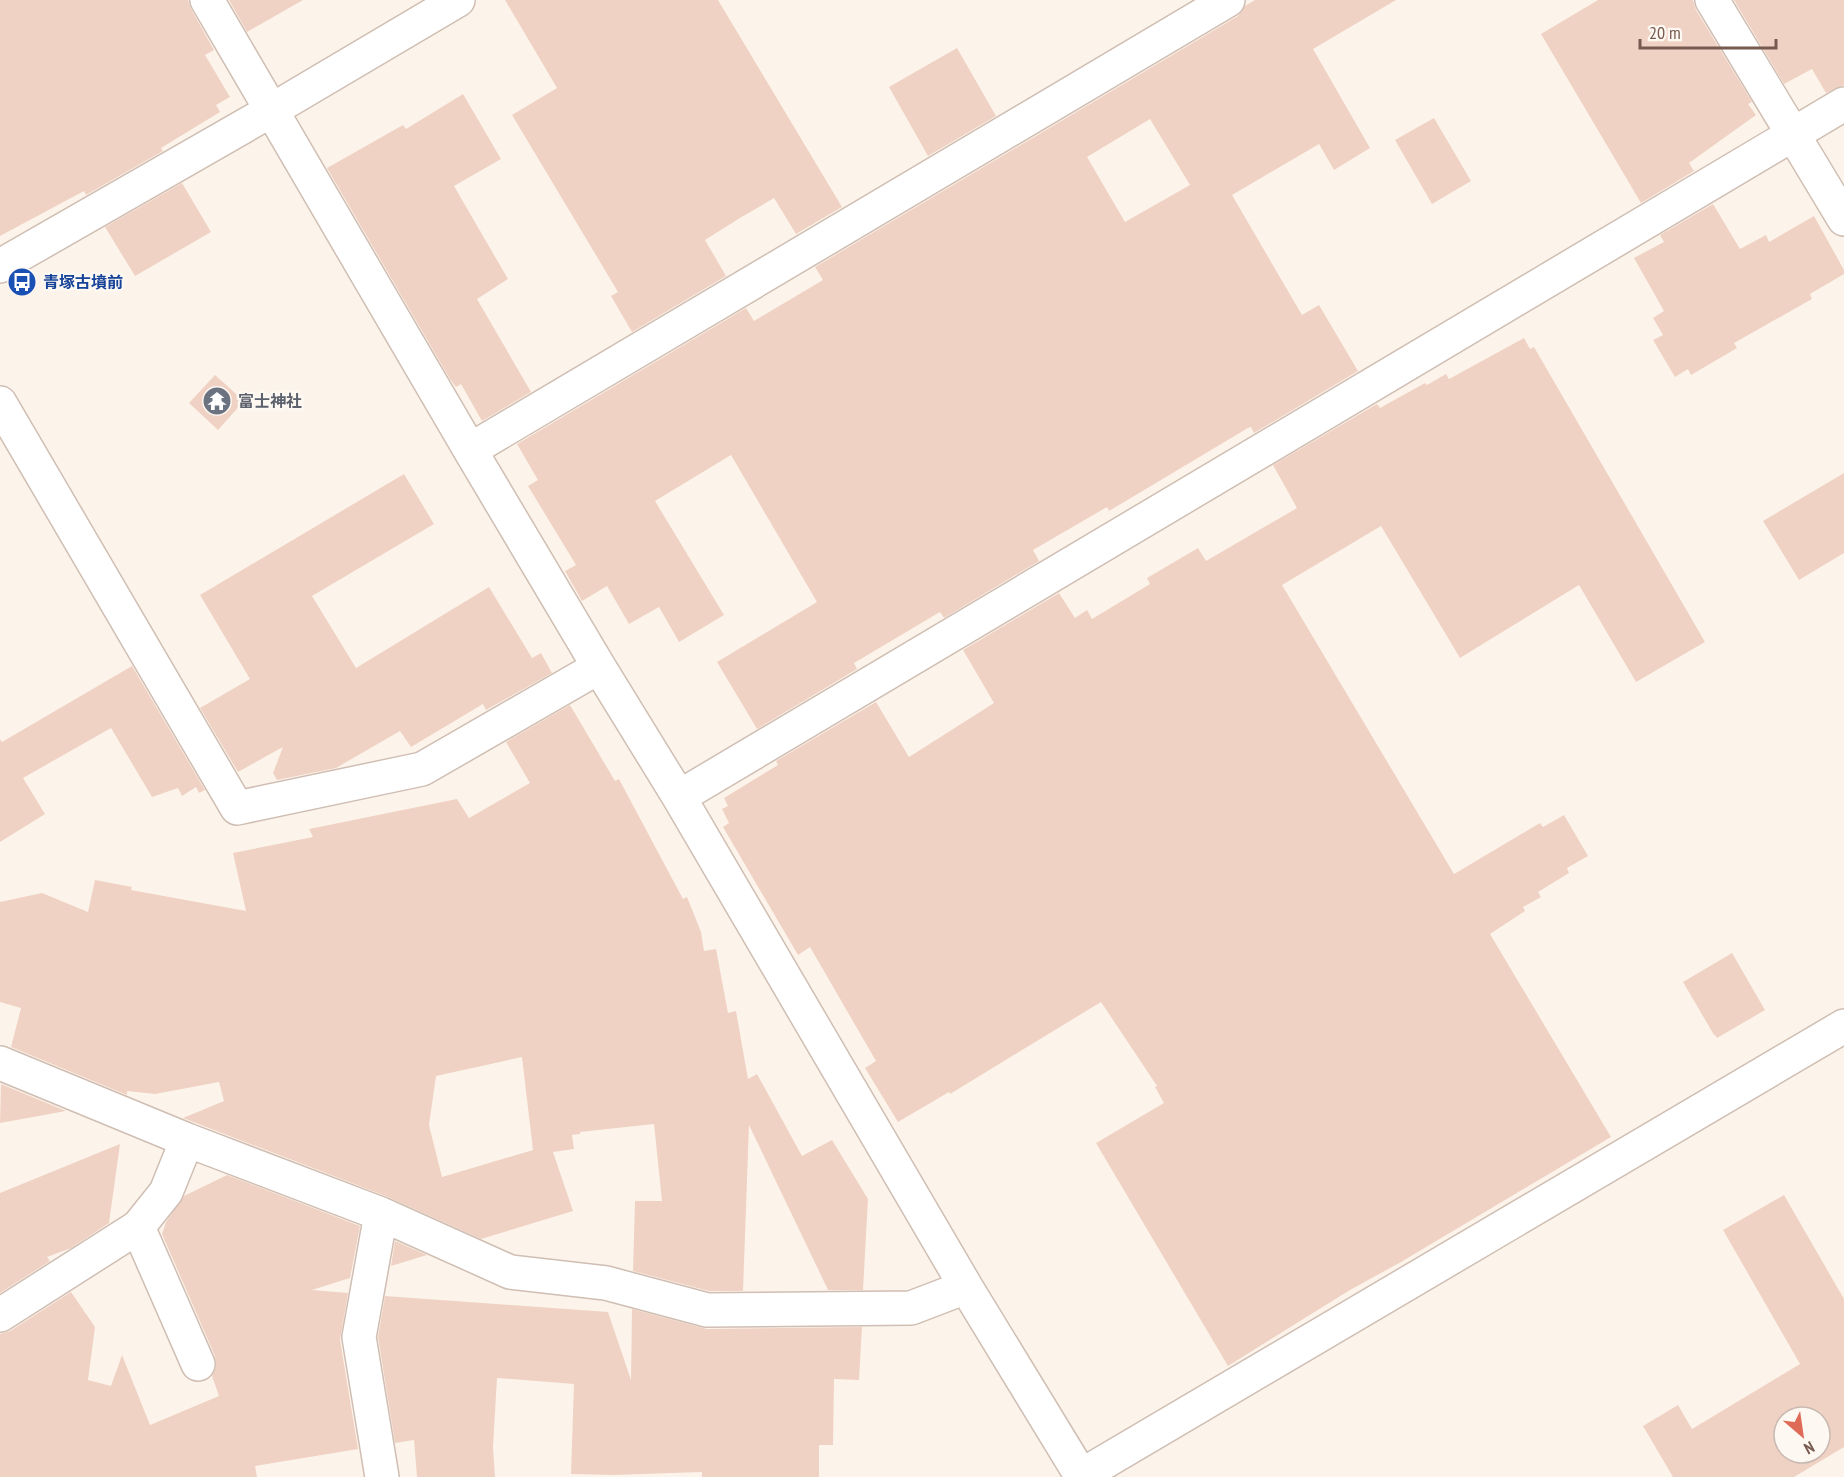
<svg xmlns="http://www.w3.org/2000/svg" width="1844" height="1477" font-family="'PT Sans Narrow','Noto Sans JP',sans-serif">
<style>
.building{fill:#f0d2c4;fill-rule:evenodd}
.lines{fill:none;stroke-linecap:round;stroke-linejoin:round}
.minor-casing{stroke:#d0beb3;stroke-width:36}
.minor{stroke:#fff;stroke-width:33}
.labels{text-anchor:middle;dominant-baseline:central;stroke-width:5;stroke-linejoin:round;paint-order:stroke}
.transit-label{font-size:16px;font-weight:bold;fill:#164399;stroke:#fef8f2;text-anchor:start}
.worship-label{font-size:16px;font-weight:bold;fill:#5b616d;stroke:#fef8f2;text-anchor:start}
</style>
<rect width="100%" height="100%" fill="#fcf4eb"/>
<!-- building -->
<path class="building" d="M0 0H188L191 9 214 50 205 55 230 97 216 105 220 112 161 148 163 151 86 195 84 191 0 236Z
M229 0H303L247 32Z
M505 0H718L842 207 796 234 774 198 740 218 705 240 726 276 632 332 611 296 618 292 512 115 557 88Z
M1255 0H1396L1313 49 1370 148 1334 170 1319 144 1232 195 1302 315 1319 305 1358 371 1254 433 1251 427 1248 428 1109 511 1107 507 1033 550 1039 561 944 618 940 612 854 663 857 669 757 729 717 662 817 602 731 455 655 501 724 615 679 642 659 607 629 624 607 586 582 601 565 571 576 565 528 486 538 480 517 444 746 308 754 321 823 280 815 267 1238 16 1245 6ZM1150 119 1190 185 1125 222 1087 157Z
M1598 0H1693L1696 10 1752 102 1748 104 1756 115 1689 163 1694 171 1641 203 1541 34Z
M1734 0H1844V85L1826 93 1812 69 1784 84Z
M957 48 996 116 928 156 889 87Z
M463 94 501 159 454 186 508 279 477 299 531 392 482 421 461 384 456 387 450 379 327 168 403 125 406 129Z
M1434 118 1471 181 1432 204 1395 140Z
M182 183 211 232 135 276 105 227Z
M1713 204 1740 249 1766 235 1769 242 1814 216 1844 270V274L1810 294 1812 299 1734 343 1737 348 1691 375 1688 369 1675 377 1653 340 1663 335 1653 318 1664 311 1634 258 1664 242 1660 235Z
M1524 338 1530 349 1534 347 1705 642 1636 682 1579 585 1460 658 1381 526 1282 585 1454 874 1540 823 1543 827 1564 815 1588 856 1567 868 1569 873 1538 892 1541 897 1523 907 1525 911 1490 934 1611 1137 1401 1262 1350 1290 1228 1366 1096 1143 1164 1103 1155 1087 1157 1086 1101 1002 950 1094 949 1092 898 1122 865 1068 876 1061 810 947 798 955 723 827 729 823 722 809 728 806 724 798 778 765 776 761 876 702 909 757 994 703 963 650 1059 593 1075 618 1087 610 1092 619 1150 584 1147 578 1198 548 1206 561 1297 508 1273 465 1377 404 1380 408 1425 383 1427 385 1446 374 1449 379Z
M215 375 244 401 218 430 189 403Z
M1844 473V553L1799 580 1763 521Z
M404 474 434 524 312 596 356 668 489 587 532 658 541 653 552 673 486 710 483 704 411 747 400 731 336 768 277 780 273 773 283 747 238 772 200 708 250 679 200 595Z
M132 666 205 790 199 793 196 787 182 796 178 788 152 797 111 728 23 778 45 814 0 842V739L2 742Z
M570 705 615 781 619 779 683 899 687 897 701 932 704 951 716 949 728 1013 736 1011 748 1079 757 1074 802 1156 832 1140 868 1199 863 1290H828L749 1125 743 1291H709L633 1271 635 1201H662L654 1124 580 1132V1134L572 1135 574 1149 553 1152 573 1211 481 1239 388 1197 183 1118 224 1101 219 1082 155 1094 127 1091V1095L11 1047 21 1008 0 1002V902L42 893 88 912 95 880 132 887 131 890 246 911 233 853 313 837 309 829 457 799 469 818 530 783 506 742ZM522 1057 533 1150 442 1177 429 1125 436 1076Z
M1732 953 1765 1010 1717 1038 1715 1035H1714L1683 982Z
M1 1084 66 1111 0 1123Z
M120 1144 109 1223 71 1248 47 1257 50 1261 0 1293V1193Z
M227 1175 360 1226 350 1278 312 1290 348 1293 340 1340 358 1449 255 1466 257 1477H0V1334L10 1331 71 1292 95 1327 88 1380 111 1386 122 1355 150 1425 219 1396 212 1376 216 1367 215 1356 162 1234 166 1222 184 1196Z
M1784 1195 1844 1299V1447L1794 1477H1673L1643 1426 1678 1405 1692 1429 1800 1364 1723 1230ZM1784 1417H1820V1453H1784Z
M395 1241 427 1255 391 1266Z
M385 1296 608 1312 631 1380 632 1309 707 1329 862 1327 859 1380 834 1379 833 1445H819V1477H702V1472L613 1475 571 1474 574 1384 497 1378 493 1447 495 1477H417L414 1440 395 1443 378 1337Z"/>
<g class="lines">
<!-- minor casing -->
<g class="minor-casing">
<path id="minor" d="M207 0 470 450 599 667 679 797 966 1287 1082 1477
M1712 0 1844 219
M0 266 272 110 458 0
M0 403 237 808 422 769 599 667
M470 450 1228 0
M679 797 1844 104
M0 1063 187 1140 381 1214 510 1272 606 1283 707 1310 911 1308 966 1287
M381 1214 359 1337 382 1477
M138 1227 198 1364
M0 1315 138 1227 166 1192 187 1140
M1079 1477 1844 1026"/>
</g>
<!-- minor -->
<use href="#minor" class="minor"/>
</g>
<!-- icons -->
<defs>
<g id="bus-disc" transform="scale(1.5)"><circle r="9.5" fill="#1a4fb4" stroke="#fef8f2"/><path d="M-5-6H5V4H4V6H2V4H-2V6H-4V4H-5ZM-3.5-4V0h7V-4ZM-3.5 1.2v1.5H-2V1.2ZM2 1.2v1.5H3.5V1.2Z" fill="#fff"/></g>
<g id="temple-disc" transform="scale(1.5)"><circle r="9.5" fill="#6b7280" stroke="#fef8f2"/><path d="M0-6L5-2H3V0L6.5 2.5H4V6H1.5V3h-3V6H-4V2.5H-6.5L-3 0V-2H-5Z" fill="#fff"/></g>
</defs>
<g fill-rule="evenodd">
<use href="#bus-disc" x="22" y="282"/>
<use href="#temple-disc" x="217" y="401"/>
</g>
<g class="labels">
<!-- transit labels -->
<g class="transit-label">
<text x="43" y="282">青塚古墳前</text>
</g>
<!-- worship labels -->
<g class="worship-label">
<text x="238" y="401">富士神社</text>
</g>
</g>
<!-- north arrow -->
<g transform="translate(1802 1435) rotate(151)"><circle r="28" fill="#fef8f2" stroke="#c8b9b1" stroke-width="1.5"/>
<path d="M0-4.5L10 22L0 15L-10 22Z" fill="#de6b58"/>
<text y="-9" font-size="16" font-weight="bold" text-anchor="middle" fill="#765a4f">N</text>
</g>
<!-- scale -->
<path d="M1640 39v9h136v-9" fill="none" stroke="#765a4f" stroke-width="3"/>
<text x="1649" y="39" font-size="18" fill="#765a4f" stroke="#fef8f2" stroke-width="4.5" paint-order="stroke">20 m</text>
</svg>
